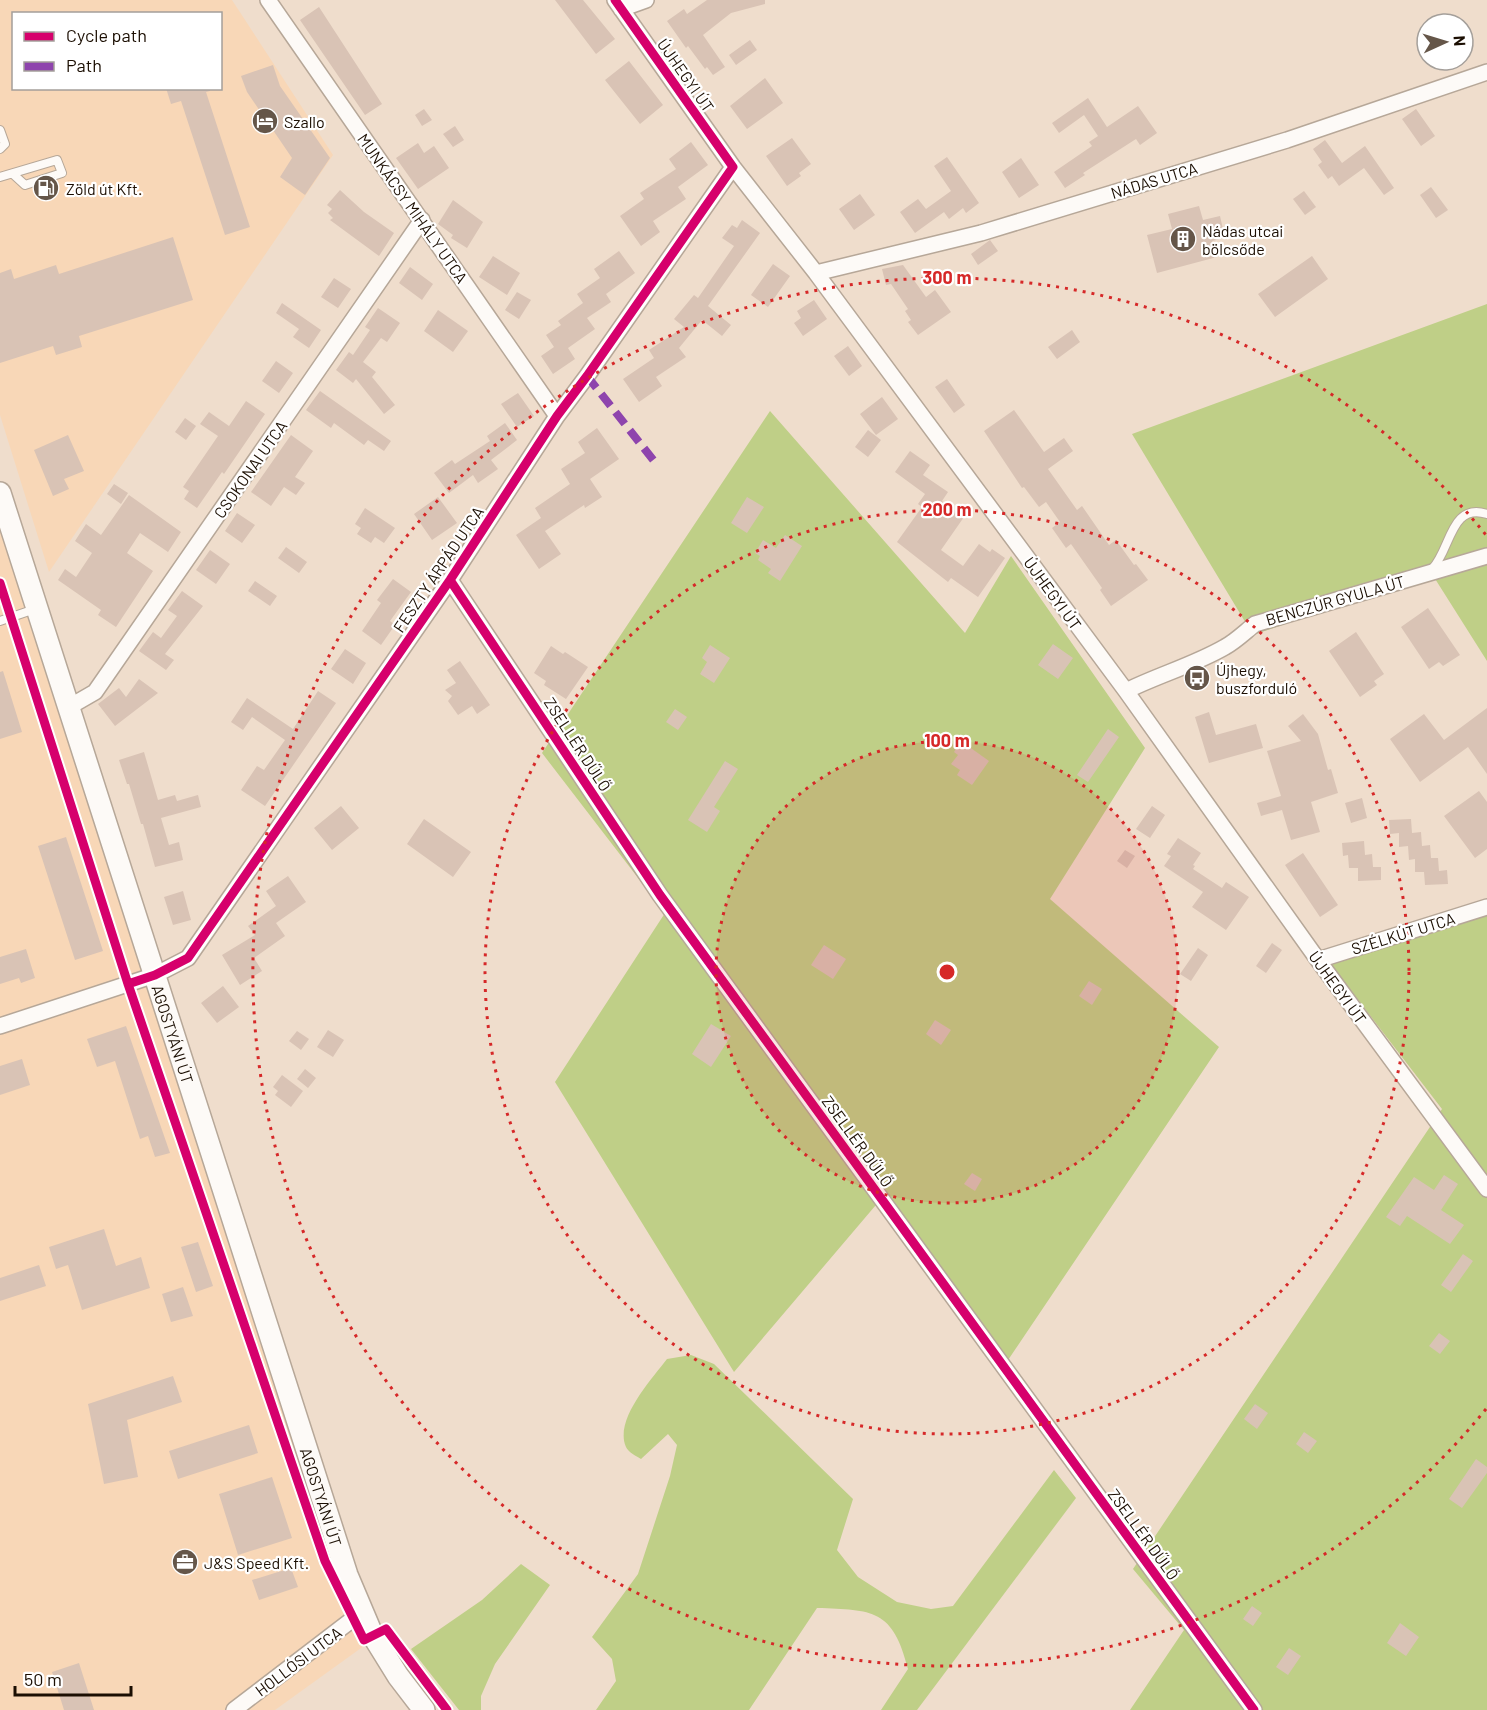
<svg xmlns="http://www.w3.org/2000/svg" width="1487" height="1710" font-family="Barlow,sans-serif">
<style>
.built{fill:#f8d7b7;fill-rule:evenodd}
.green{fill:#bfcf87}
.building{fill:#d9c3b5}
.lines{fill:none;stroke-linecap:round;stroke-linejoin:round}
.lane-casing{stroke:#b6a798;stroke-width:10}
.street-casing{stroke:#b6a798;stroke-width:18}
.secondary-casing{stroke:#b6a798;stroke-width:24}
.lane{stroke:#fdfaf7;stroke-width:8}
.street{stroke:#fdfaf7;stroke-width:15}
.secondary{stroke:#fdfaf7;stroke-width:21}
.quiet{stroke:#8e44ad;stroke-width:8;stroke-dasharray:15 8;stroke-linecap:butt}
.cycleway-casing{stroke:#fff;stroke-width:13}
.cycleway{stroke:#d6006c;stroke-width:9}
.ring{fill:none;stroke:#d62828;stroke-width:3;stroke-dasharray:3 6}
.labels{text-anchor:middle;dominant-baseline:central;stroke-width:4.5;stroke-linejoin:round;paint-order:stroke}
.street-label{font-size:16px;fill:#1b0e02;stroke:#fff}
.poi-label{font-size:16px;fill:#1b0e02;stroke:#fff;text-anchor:start}
.centre{fill:#d62828;stroke:#fff;stroke-width:3}
.ring-label{font-size:18px;text-anchor:middle;font-weight:bold;fill:#d62828;stroke:#fff;stroke-width:4.5;stroke-linejoin:round;paint-order:stroke}
</style>
<rect width="100%" height="100%" fill="#efddcc"/>
<!-- built -->
<path class="built" d="M0 0H232L333 155 49 572 0 415ZM14 14H220V88H14Z
M0 493 375 1638 275 1710H0Z"/>
<!-- green -->
<path class="green" d="M1487 304V661L1432 574 1253 635 1132 434Z
M770 411 965 633 1011 556 1145 748 1050 899 1219 1047 1006 1363 881 1199 734 1372 555 1082 665 913 542 753Z
M1487 907V1710H1130L1184 1630 1133 1569 1442 1109 1325 957Z
M691 1355 714 1364 853 1499 837 1550 858 1577 897 1602 931 1609 953 1606 1054 1470 1076 1498 917 1710H881L908 1669C893 1609 873 1610 817 1608L749 1710H596L616 1681 612 1659 592 1637 638 1574 670 1476 677 1445 668 1434 641 1459C636 1456 628 1452 626 1447 614 1420 651 1380 667 1359Z
M521 1564 550 1585 495 1664 481 1696V1710H459L411 1649 482 1600Z"/>
<!-- building -->
<path class="building" d="M555 0H583L615 39 596 54Z
M707 0H765V4L731 13 703 35 725 67 713 75 707 67 705 69 688 46 686 48 667 21 684 9 687 14Z
M319 7 382 104 365 115 300 20Z
M750 40 757 50 736 65 729 55Z
M629 61 663 105 640 124 605 80Z
M273 65 280 86 330 158 305 195 280 177 292 158 247 92 241 76Z
M765 78 783 103 747 129 730 106Z
M166 88H210V91L206 92 250 227 225 235 181 101 171 104Z
M1088 98 1107 127 1138 106 1157 133 1140 145 1136 139 1083 173 1085 175 1065 188 1054 172 1092 146 1089 142 1098 136 1084 115 1059 133 1052 123Z
M424 109 432 120 422 126 415 115Z
M1416 109 1435 136 1421 146 1402 119Z
M455 126 464 140 453 147 443 134Z
M792 138 811 164 799 173 801 176 787 186 766 156Z
M1325 140 1342 163 1365 146 1394 188 1384 195 1364 168 1339 186 1332 176 1328 179 1318 165 1322 162 1313 149Z
M691 142 708 165 678 187 686 199 653 221 660 232 641 246 620 216 644 199 640 193 676 169 669 159Z
M418 143 424 153 434 146 449 168 418 189 396 158Z
M947 157 979 203 966 213 963 208 949 219 944 212 915 233 900 212 918 199 926 209 951 191 934 166Z
M1021 158 1039 185 1019 198 1002 172Z
M1431 187 1448 210 1436 218 1420 195Z
M340 190 364 212 394 233 379 256 330 220 333 218 328 213 332 209 327 205Z
M1304 191 1316 207 1305 215 1293 199Z
M860 194 875 215 854 230 839 209Z
M453 200 483 222 467 248 451 238 453 235 438 224Z
M1199 206 1203 220 1220 216 1225 238 1212 241 1217 257 1157 273 1147 235 1172 229 1168 214Z
M742 220 760 233 708 306 731 325 722 336 702 320 679 348 686 357 656 377 662 386 639 402 623 379 654 358 649 350 684 327 674 319 694 295 698 298 734 246 722 238 732 225 737 228Z
M173 237 193 300 79 336 82 347 56 355 53 346 0 363V273L11 269 14 279 56 265 59 274Z
M990 240 998 251 978 265 971 254Z
M619 251 635 273 606 294 611 302 587 318 595 329 568 348 575 359 553 374 541 356 554 347 546 335 561 325 558 321 583 303 577 294 600 278 594 269Z
M493 256 520 273 507 295 479 277Z
M1312 256 1328 279 1275 317 1258 294Z
M773 264 790 276 768 307 751 295Z
M903 265 926 297 935 290 951 312 918 335 908 322 911 320 905 311 908 309 891 284 886 285 882 269Z
M410 267 433 284 422 300 399 283Z
M334 278 351 289 338 308 321 297Z
M517 292 531 300 519 319 505 310Z
M814 300 827 319 803 336 794 323 801 318 797 311Z
M282 303 321 330 309 348 293 337 299 329 276 313Z
M378 308 400 323 387 342 381 338 363 362 376 372 372 377 395 405 384 414 356 379 353 383 336 370 349 352 353 355 370 330 365 327Z
M438 310 468 331 453 352 424 331Z
M1072 330 1080 342 1057 359 1048 347Z
M848 346 862 366 849 376 834 356Z
M276 361 293 373 279 393 262 381Z
M947 379 965 405 954 413 935 387Z
M320 391 391 441 384 451 368 440 364 445 334 423 331 428 306 410Z
M518 393 534 416 517 427 501 404Z
M882 397 898 419 876 435 860 414Z
M246 401 265 414 224 474 222 472 197 508 184 499 189 491 183 487 218 436 200 424 209 412 229 426Z
M1014 410 1044 452 1064 438 1073 451 1048 469 1077 510 1082 506 1109 545 1116 540 1134 565 1136 564 1148 580 1111 606 1100 590 1102 588 1071 544 1066 548 1052 528 1060 522 1046 502 1039 507 1024 487 1022 488 984 431Z
M185 418 196 426 186 440 175 432Z
M505 423 517 440 491 460 498 469 478 483 473 475 449 493 434 473 452 460 455 464 490 441 487 436Z
M597 428 619 459 590 479 602 497 585 508 584 505 545 531 561 554 539 569 516 535 541 518 535 508 570 484 561 469 585 453 578 442Z
M868 430 881 440 868 457 855 447Z
M68 435 84 471 64 479 69 489 53 496 34 450Z
M291 435 313 451 295 477 305 483 296 495 284 487 271 506 251 492Z
M910 451 930 465 923 475 948 492 942 501 964 517 941 550 963 566 979 544 990 552 992 549 1005 558 978 597 951 578 948 582 897 542 922 507 918 504 925 494 895 472Z
M114 484 128 493 121 504 107 494Z
M129 495 181 532 168 552 140 533 127 553 153 571 116 627 98 615 101 610 58 580 65 569 76 577 92 553 75 541 86 524 101 535Z
M438 497 457 523 432 540 414 514Z
M747 497 764 507 747 533 731 523Z
M365 508 395 528 384 543 375 537 371 543 357 534 361 528 355 524Z
M237 513 255 525 242 543 225 531Z
M785 535 802 546 780 581 768 573 771 569 758 560 760 556 755 553 763 540 776 548Z
M286 547 307 562 299 573 278 558Z
M210 550 230 564 216 584 196 570Z
M393 579 411 592 390 621 395 625 381 645 362 631 381 603 377 600Z
M255 581 277 596 270 606 248 591Z
M182 591 203 606 165 654 174 660 166 670 139 651 153 632 161 638 177 616 168 610Z
M1428 608 1460 655 1443 666 1439 662 1429 669 1401 627Z
M1356 632 1384 674 1374 681 1377 685 1360 697 1329 651Z
M1053 644 1073 658 1058 679 1038 665Z
M710 645 730 658 714 683 700 674 707 662 702 658Z
M551 646 563 654 565 652 588 667 566 699 544 685 546 681 534 673Z
M345 649 366 663 353 684 331 669Z
M460 661 490 705 477 714 472 706 458 715 448 701 452 696 445 690 456 683 447 670Z
M3 671 22 732 0 739V672Z
M139 679 158 693 115 726 98 704 119 688 126 697Z
M318 691 336 703 265 806 241 790 257 766 264 770 285 740 252 717 243 730 231 722 247 698 293 729Z
M1487 708V774L1468 747 1420 782 1390 739 1424 714 1444 740Z
M675 709 687 717 678 730 666 722Z
M1209 712 1216 735 1256 724 1263 748 1209 763 1195 717Z
M1303 714 1318 734 1328 770 1331 769 1338 793 1311 802 1320 832 1291 840 1282 810 1261 816 1257 803 1281 796 1267 751 1301 741 1288 726Z
M1108 729 1119 737 1088 782 1077 775Z
M961 741 989 761 972 785 957 775 960 770 951 764 958 755 954 752Z
M144 752 158 800 175 795 177 801 198 795 201 807 161 818 169 845 179 842 183 860 155 867 143 824H141L129 784H127L119 760Z
M725 761 738 769 714 807 720 811 707 832 688 820Z
M1479 791 1487 802V849L1475 858 1444 816Z
M1362 798 1367 818 1351 823 1345 803Z
M341 806 359 828 332 850 314 828Z
M1152 806 1165 815 1150 838 1136 829Z
M424 819 471 852 453 877 407 844Z
M1411 819 1412 833 1421 832 1422 846 1430 845 1431 858H1438L1439 871 1447 870 1448 884 1425 885 1424 872H1415V859L1409 860 1408 846 1399 847V833L1390 834 1389 820Z
M66 837 103 951 75 960 38 846Z
M1178 838 1201 853 1193 865 1195 866 1193 869 1222 888 1226 882 1249 897 1226 930 1192 907 1203 892 1164 866 1171 856 1167 854Z
M1364 841 1365 855 1372 854 1373 867H1381V880L1358 881V868H1349L1348 855 1343 856 1342 843Z
M1125 850 1135 856 1127 868 1117 861Z
M1303 853 1338 905 1320 917 1285 865Z
M288 876 306 902 276 923 285 936 254 958 262 971 240 985 222 955 255 935 248 926 276 906 266 891Z
M183 891 191 920 173 925 164 897Z
M1272 943 1282 950 1266 973 1256 966Z
M824 945 846 959 833 979 811 965Z
M1198 948 1208 955 1191 981 1180 974Z
M26 949 35 978 21 983 19 978 0 984V957Z
M1089 981 1102 989 1092 1005 1079 996Z
M223 986 239 1007 217 1023 201 1003Z
M935 1020 951 1030 941 1045 926 1034Z
M711 1024 731 1036 711 1067 692 1054Z
M126 1026 170 1153 155 1157 148 1136 140 1139 115 1061 97 1067 87 1039Z
M328 1030 344 1040 333 1057 317 1047Z
M297 1031 309 1039 301 1050 289 1041Z
M22 1059 30 1085 0 1095V1066Z
M305 1069 316 1078 308 1088 297 1079Z
M282 1075 303 1091 291 1107 275 1095 278 1091 273 1087Z
M972 1173 982 1179 975 1191 964 1184Z
M1444 1175 1458 1184 1441 1210 1464 1225 1450 1244 1407 1216 1400 1226 1386 1217 1414 1177 1434 1190Z
M104 1229 116 1266 141 1257 150 1288 82 1310 68 1265 56 1269 49 1247Z
M198 1242 213 1286 196 1292 181 1247Z
M1463 1254 1473 1261 1451 1292 1441 1285Z
M39 1265 46 1286 0 1301V1278Z
M183 1287 193 1316 171 1322 162 1294Z
M1439 1333 1450 1341 1440 1354 1429 1346Z
M173 1376 182 1402 127 1420 138 1477 104 1484 88 1404Z
M1255 1404 1268 1413 1257 1429 1244 1419Z
M249 1425 258 1453 178 1479 169 1451Z
M1304 1432 1317 1441 1308 1453 1296 1444Z
M1476 1459 1487 1467V1473L1462 1508 1449 1499Z
M272 1477 292 1538 238 1555 219 1494Z
M291 1568 298 1587 259 1600 252 1580Z
M1252 1606 1262 1613 1253 1626 1243 1619Z
M1400 1623 1419 1637 1406 1656 1387 1643Z
M1289 1648 1301 1656 1288 1675 1276 1667Z
M79 1663 94 1710H64L52 1672Z"/>
<g class="lines">
<!-- lane casing -->
<g class="lane-casing">
<path id="lane" d="M0 130 5 144 0 149
M0 177 57 160 62 173 25 185 13 174
M1432 569C1451 550 1450 502 1487 514
M0 621 35 609"/>
</g>
<!-- street casing -->
<g class="street-casing">
<path id="street" d="M268 0 557 416
M615 0 733 167 816 273 1126 691 1318 960 1487 1189
M621 9 646 0
M816 273 981 233 1287 140 1487 72
M450 580 660 895 1254 1710
M1126 691C1158 675 1194 665 1225 647 1236 641 1246 631 1255 624L1487 556
M69 707 95 692 422 220
M1318 960 1487 907
M0 1026 155 975 188 958 450 580 557 416 587 376 733 167
M234 1710 362 1612"/>
</g>
<!-- secondary casing -->
<g class="secondary-casing">
<g id="secondary">
<path id="s1" d="M0 493 347 1575 372 1634 398 1676 424 1710"/>
</g>
</g>
<!-- lane -->
<use href="#lane" class="lane"/>
<!-- street -->
<use href="#street" class="street"/>
<!-- secondary -->
<use href="#secondary" class="secondary"/>
<!-- quiet -->
<path class="quiet" d="M587 376 658 466"/>
<!-- cycleway casing -->
<g class="cycleway-casing">
<path id="cycleway" d="M450 580 660 895 1254 1710
M0 583 128 984 325 1561 364 1640 386 1629 447 1710
M128 984 155 975 188 958 450 580 557 416 587 376 733 167 615 0"/>
</g>
<!-- cycleway -->
<use href="#cycleway" class="cycleway"/>
</g>
<!-- distance rings -->
<circle cx="947" cy="972" r="231" fill="#d62828" fill-opacity=".12"/>
<g class="ring">
<circle cx="947" cy="972" r="231"/>
<circle cx="947" cy="972" r="462"/>
<path d="M1486 1409A694 694 0 1 1 1486 535"/>
</g>
<!-- icons -->
<defs>
<g id="hotel-disc" transform="scale(1.35)"><circle r="9.5" fill="#655649" stroke="#fff"/><path d="M-6-4.5h1.5V1H6V5H4.5V3h-9V5H-6ZM-4 0a1.8 1.8 0 1 1 3.6 0ZM.5 0V-2.5h3Q6-2.5 6 0Z" fill="#fff"/></g>
<g id="fuel-disc" transform="scale(1.35)"><circle r="9.5" fill="#655649" stroke="#fff"/><path d="M-5.5-6h7V0h2V4h1.3V-2.5L3-4.5l.8-.8L6-3V5H2.5V1h-1V6h-7ZM-4.2-4.7v3.2H.2V-4.7Z" fill="#fff"/></g>
<g id="building-disc" transform="scale(1.35)"><circle r="9.5" fill="#655649" stroke="#fff"/><path d="M-4-6H4V6H1V3H-1V6H-4ZM-2.5-4.3h1.7v1.8h-1.7ZM.8-4.3h1.7v1.8H.8ZM-2.5-1h1.7V.8h-1.7ZM.8-1h1.7V.8H.8Z" fill="#fff"/></g>
<g id="bus-disc" transform="scale(1.35)"><circle r="9.5" fill="#655649" stroke="#fff"/><path d="M-5-6H5V4H4V6H2V4H-2V6H-4V4H-5ZM-3.5-4V0h7V-4ZM-3.5 1.2v1.5H-2V1.2ZM2 1.2v1.5H3.5V1.2Z" fill="#fff"/></g>
<g id="office-disc" transform="scale(1.35)"><circle r="9.5" fill="#655649" stroke="#fff"/><path d="M-6-3h4V-5.5h4V-3h4V5H-6ZM-1-4.5V-3h2v-1.5ZM-6 0V1H6V0Z" fill="#fff"/></g>
</defs>
<g fill-rule="evenodd">
<use href="#hotel-disc" x="265" y="121"/>
<use href="#fuel-disc" x="46" y="188"/>
<use href="#building-disc" x="1183" y="239"/>
<use href="#bus-disc" x="1197" y="678"/>
<use href="#office-disc" x="185" y="1562"/>
</g>
<g class="labels">
<!-- street labels -->
<g class="street-label">
<text transform="translate(686 75) rotate(55)">ÚJHEGYI ÚT</text>
<text transform="translate(1154 180) rotate(-17)">NÁDAS UTCA</text>
<text transform="translate(413 208) rotate(55)">MUNKÁCSY MIHÁLY UTCA</text>
<text transform="translate(250 469) rotate(-55)">CSOKONAI UTCA</text>
<text transform="translate(438 569) rotate(-56)">FESZTY ÁRPÁD UTCA</text>
<text transform="translate(1053 593) rotate(54)">ÚJHEGYI ÚT</text>
<text transform="translate(1335 600) rotate(-16)">BENCZÚR GYULA ÚT</text>
<text transform="translate(578 744) rotate(57)">ZSELLÉR DŰLŐ</text>
<text transform="translate(1403 933) rotate(-17)">SZÉLKÚT UTCA</text>
<text transform="translate(1338 987) rotate(54)">ÚJHEGYI ÚT</text>
<text stroke="none"><textPath href="#s1" startOffset="568">AGOSTYÁNI ÚT</textPath></text>
<text transform="translate(858 1141) rotate(54)">ZSELLÉR DŰLŐ</text>
<text stroke="none"><textPath href="#s1" startOffset="1054">AGOSTYÁNI ÚT</textPath></text>
<text transform="translate(1144 1534) rotate(54)">ZSELLÉR DŰLŐ</text>
<text transform="translate(298 1661) rotate(-37)">HOLLÓSI UTCA</text>
</g>
<!-- poi labels -->
<g class="poi-label">
<text x="284" y="121">Szallo</text>
<text x="66" y="188">Zöld út Kft.</text>
<text x="1202" y="230">Nádas utcai<tspan x="1202" dy="18">bölcsőde</tspan></text>
<text x="1216" y="669">Újhegy,<tspan x="1216" dy="18">buszforduló</tspan></text>
<text x="204" y="1562">J&amp;S Speed Kft.</text>
</g>
</g>
<circle cx="947" cy="972" r="9" class="centre"/>
<g class="ring-label">
<text x="947" y="284">300 m</text>
<text x="947" y="516">200 m</text>
<text x="947" y="747">100 m</text>
</g>
<!-- legend -->
<rect x="12" y="12" width="210" height="78" fill="#ffffff" stroke="#a49f9a" stroke-width="1.5"/>
<rect x="24" y="32" width="30" height="9" fill="#d6006c" stroke="#a49f9a" stroke-width="1.5"/>
<text x="66" y="42" font-size="18" fill="#1b0e02">Cycle path</text>
<rect x="24" y="62" width="30" height="9" fill="#8e44ad" stroke="#a49f9a" stroke-width="1.5"/>
<text x="66" y="72" font-size="18" fill="#1b0e02">Path</text>
<!-- north arrow -->
<g transform="translate(1445 42) rotate(86)"><circle r="28" fill="#ffffff" stroke="#a49f9a" stroke-width="1.5"/>
<path d="M0-4.5L10 22L0 15L-10 22Z" fill="#655649"/>
<text y="-9" font-size="16" font-weight="bold" text-anchor="middle" fill="#1b0e02">N</text>
</g>
<!-- scale -->
<path d="M15 1686v9h116v-9" fill="none" stroke="#1b0e02" stroke-width="3"/>
<text x="24" y="1686" font-size="18" fill="#1b0e02" stroke="#ffffff" stroke-width="4.5" paint-order="stroke">50 m</text>
</svg>
